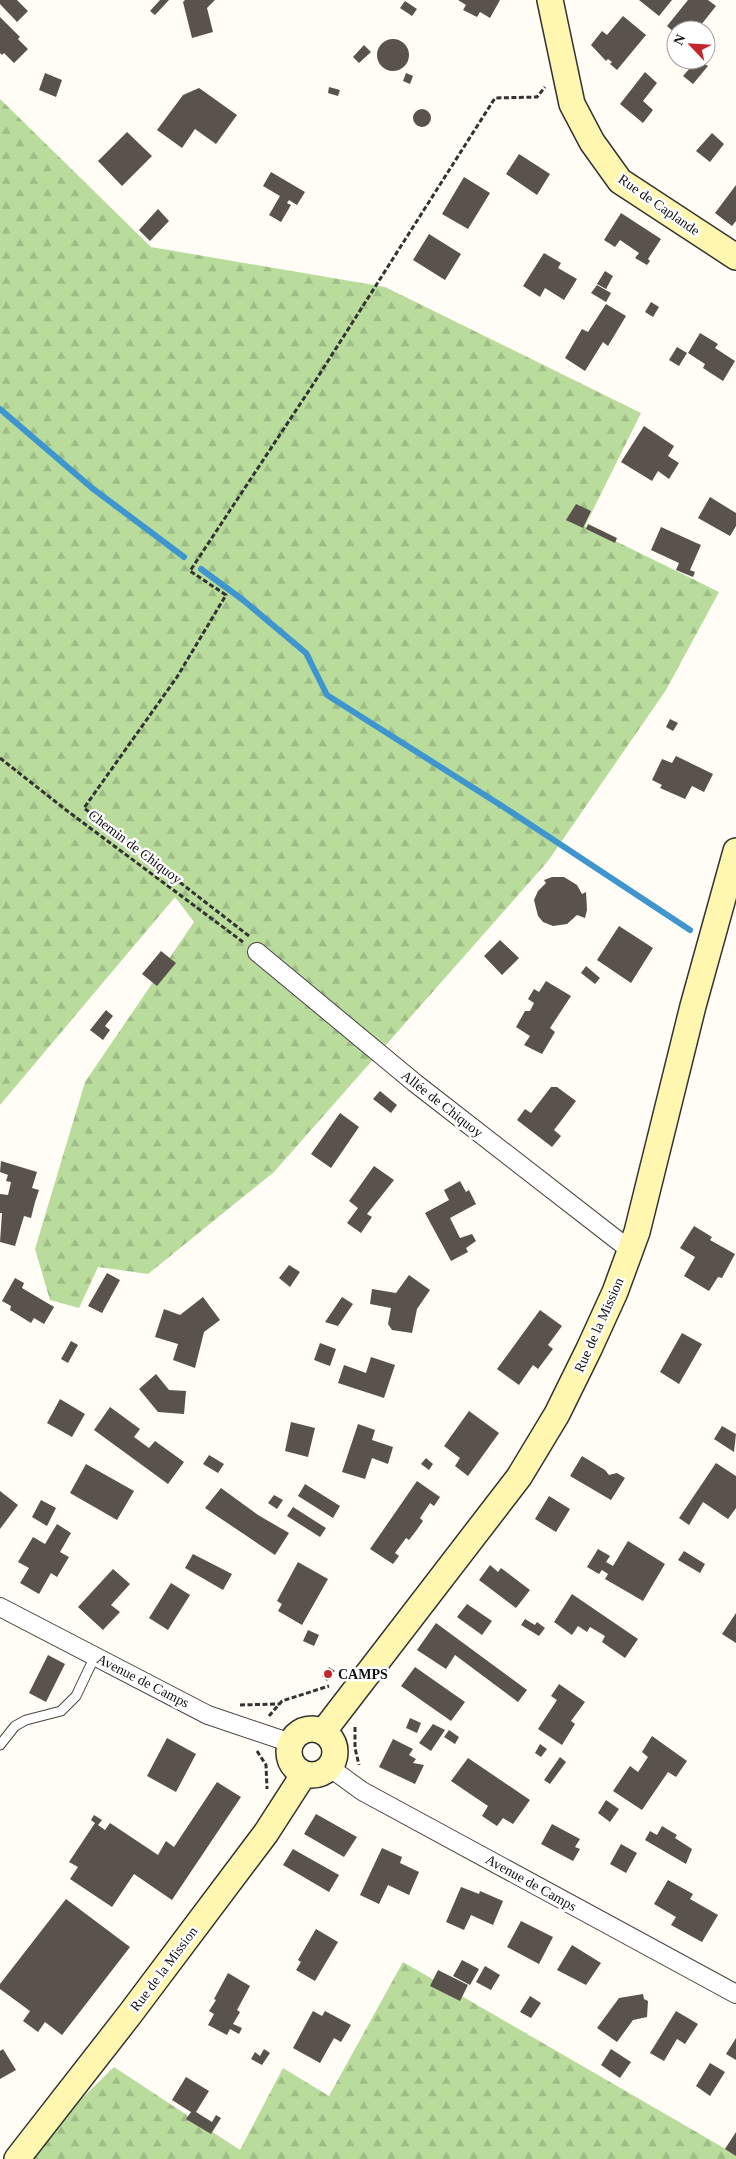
<svg xmlns="http://www.w3.org/2000/svg" width="736" height="2159" font-family="Georgia,serif">
<style>
.forest{fill:url(#forest-firs)}
.lines{fill:none;stroke-linecap:round;stroke-linejoin:round}
.stream{stroke:#3f96cf;stroke-width:6}
.building{fill:#5a524d}
.lane-casing{stroke:#444;stroke-width:11}
.street-casing{stroke:#444;stroke-width:20}
.secondary-casing{stroke:#333;stroke-width:28}
.path{stroke:#333;stroke-width:3;stroke-dasharray:5 2.5;stroke-linecap:butt}
.lane{stroke:#fff;stroke-width:9}
.street{stroke:#fff;stroke-width:18}
.secondary{stroke:#fff6b0;stroke-width:25}
.poi-dot{fill:#c4262e;stroke:#fff;stroke-width:2}
.labels{text-anchor:middle;dominant-baseline:central;stroke-width:5;stroke-linejoin:round;paint-order:stroke}
.street-label{font-size:14px;fill:#111;stroke:#fff}
.poi-label{font-size:14px;font-weight:bold;fill:#111;stroke:#fff;text-anchor:start}
</style>
<defs>
<pattern id="forest-firs" width="22" height="20" patternUnits="userSpaceOnUse" patternTransform="scale(1.25)"><rect width="22" height="20" fill="#b9dc9c"/><path d="M5 1l3.5 6h-7zM16 11l3.5 6h-7z" fill="#9ebc85"/></pattern>
</defs>
<rect width="100%" height="100%" fill="#fffdf5"/>
<!-- forest -->
<path class="forest" d="M0 99 151 247 385 287 641 413 585 526 719 592 666 690 548 861 274 1172 148 1274 98 1267 79 1308 50 1300 35 1249 85 1082 194 922 175 897 0 1105Z
M403 1962 736 2155V2159H20L114 2067 240 2150 283 2068 329 2096Z"/>
<g class="lines">
<!-- stream -->
<path class="stream" d="M0 409 92 488 184 557
M201 569 243 600 306 653 327 695 502 806 690 930"/>
</g>
<!-- building -->
<path class="building" d="M0 0H17L28 11 17 22 0 4Z
M160 0H169L155 15 150 11Z
M185 0H215L207 8 213 32 192 38 183 2Z
M458 0H500L490 18 480 12 477 17 463 10 466 5Z
M639 0H672L659 16Z
M688 0H708L716 6 697 30H676V34L667 26Z
M405 1 417 9 412 16 400 8Z
M623 16 646 35 617 70 610 64 612 62 608 59 606 61 591 45 602 31 607 35Z
M0 17 20 37 18 39 28 49 14 63 4 53 2 55 0 53Z
M377 55a16 16 0 1 1 32 0a16 16 0 1 1-32 0Z
M364 45 371 52 359 63 353 57Z
M697 60 708 66 693 84 683 76Z
M645 72 657 83 643 101 653 110 643 123 620 104Z
M45 73 62 80 56 97 39 90Z
M406 73 413 76 410 84 403 81Z
M329 87 340 90 338 96 328 93Z
M199 88 237 115 216 144 195 129 182 148 157 130 183 95Z
M413 118a9 9 0 1 1 18 0a9 9 0 1 1-18 0Z
M127 132 152 156 122 186 98 161Z
M712 133 724 144 710 162 696 151Z
M519 154 550 174 537 195 506 174Z
M271 172 305 192 297 205 289 200 287 203 291 205 281 222 269 215 280 196 263 186Z
M464 177 490 193 468 229 442 214Z
M736 185V221L732 226 715 213Z
M158 209 169 221 150 241 139 230Z
M621 213 661 239 648 259 650 261 647 265 635 258 639 253 620 240 615 247 604 240Z
M429 234 461 254 445 280 413 260Z
M544 253 561 263 558 268 577 279 564 300 545 288 540 297 523 286Z
M605 271 613 276 606 289 597 284Z
M597 285 611 293 606 302 591 293Z
M651 302 659 307 653 317 645 312Z
M606 304 626 316 608 346 603 342 585 371 565 358 582 329 588 332Z
M700 333 718 344 715 348 735 361 723 381 703 368 705 364 688 353Z
M677 347 687 353 679 366 669 360Z
M644 426 674 446 668 456 679 463 669 479 658 471 652 481 621 462Z
M710 497 736 513V526L730 536 698 518Z
M576 504 591 511 583 528 566 520Z
M588 524 617 538 615 543 586 529Z
M661 527 701 545 690 570 695 572 693 577 676 570 679 563 651 550Z
M670 719 678 723 673 731 666 727Z
M676 756 713 774 704 792 692 786 685 799 660 788 662 785 652 780 662 759 672 763Z
M564 877 577 885 582 894 586 892 587 910 585 918 577 915 567 924 553 926 543 922 538 916 534 900 538 891 546 883 544 880 552 877Z
M619 926 653 948 631 983 597 960Z
M500 940 519 958 502 975 484 956Z
M161 951 176 963 157 986 142 974Z
M586 966 600 978 595 984 581 973Z
M546 981 571 996 550 1028 555 1032 542 1054 524 1045 530 1036 516 1027 525 1011H530L534 1003 528 999 534 989 539 992Z
M106 1010 113 1016 105 1026 110 1030 103 1040 90 1030Z
M551 1087H557L576 1101 554 1130 561 1136 552 1147 517 1120 525 1109 531 1113Z
M380 1091 397 1105 391 1113 373 1099Z
M340 1113 359 1127 331 1168 311 1154Z
M1 1161 37 1172 32 1188 39 1190 35 1202 31 1218 24 1216 15 1246 0 1242 2 1213H0V1194L8 1195 11 1182 6 1181 8 1175 0 1172Z
M374 1166 394 1180 367 1214 372 1217 361 1233 347 1223 358 1208 349 1201Z
M460 1181 466 1192 469 1190 476 1204 450 1218 460 1238 472 1234 476 1241 466 1248 468 1252 451 1261 425 1213 449 1200 444 1190Z
M694 1226 712 1237 710 1240 735 1254 722 1278 718 1277 709 1291 684 1276 695 1257 680 1248Z
M289 1265 300 1272 290 1287 279 1278Z
M107 1273 120 1280 102 1313 88 1306Z
M409 1275 430 1290 417 1309 412 1333 392 1330 388 1324 391 1308 370 1304 372 1289 396 1293Z
M15 1278 24 1283 22 1288 54 1307 44 1324 34 1318 31 1323 10 1310 11 1306 2 1301Z
M203 1297 220 1320 204 1332 195 1368 173 1360 178 1344 155 1337 164 1309 180 1315Z
M342 1297 353 1304 338 1326 325 1322Z
M540 1310 562 1326 548 1345 553 1349 538 1369 533 1365 519 1385 497 1369Z
M682 1333 702 1344 679 1384 660 1372Z
M71 1341 78 1345 68 1363 61 1359Z
M320 1343 336 1349 330 1366 314 1360Z
M371 1357 395 1365 384 1398 338 1383 344 1365 366 1373Z
M156 1374 169 1390 186 1391 184 1414 158 1412 139 1389Z
M60 1399 85 1414 72 1437 47 1423Z
M110 1407 140 1429 134 1437 149 1448 155 1441 184 1462 168 1484 94 1430Z
M469 1411 499 1433 468 1476 455 1466 460 1458 444 1446Z
M291 1422 315 1428 308 1457 285 1451Z
M358 1424 375 1430 372 1440 393 1447 388 1464 372 1458 365 1479 342 1472Z
M722 1426 736 1434 734 1452 714 1439Z
M209 1455 224 1464 218 1473 203 1464Z
M582 1456 605 1470 609 1475 617 1473 625 1478 611 1500 570 1476Z
M426 1458 433 1464 429 1470 421 1464Z
M716 1463 736 1476V1508L728 1519 703 1502 689 1525 679 1518Z
M86 1464 134 1491 117 1520 70 1493Z
M417 1481 440 1497 434 1506 430 1503 420 1518 423 1521 416 1531 409 1540 406 1538 395 1553 399 1556 393 1564 370 1549Z
M305 1484 340 1506 333 1518 298 1496Z
M221 1488 258 1515 289 1533 275 1555 205 1508Z
M0 1491 18 1505 0 1529Z
M274 1495 283 1500 277 1509 268 1503Z
M549 1496 570 1509 556 1532 535 1519Z
M41 1500 56 1508 47 1526 32 1517Z
M293 1507 326 1528 320 1537 287 1516Z
M57 1524 71 1533 60 1552 69 1557 57 1577 51 1573 39 1594 20 1583 29 1568 18 1562 33 1537 45 1544Z
M628 1541 665 1564 643 1601 605 1579 608 1574 602 1570 599 1574 587 1567 598 1549 610 1556 606 1562 613 1566Z
M684 1551 705 1564 700 1573 678 1560Z
M193 1554 232 1574 223 1590 185 1568Z
M298 1562 328 1579 302 1625 278 1611 282 1604 277 1601Z
M490 1565 498 1572 501 1568 530 1590 516 1608 479 1580Z
M113 1569 130 1584 111 1605 120 1612 103 1630 78 1607Z
M171 1583 190 1595 168 1630 149 1618Z
M572 1594 638 1639 625 1658 602 1642 605 1636 590 1627 587 1632 578 1626 572 1635 554 1622Z
M467 1604 492 1621 482 1635 457 1617Z
M736 1613V1643L722 1634Z
M525 1619 535 1625 537 1622 545 1628 539 1636 521 1625Z
M436 1623 527 1690 518 1702 455 1655 446 1669 417 1650Z
M308 1630 319 1635 314 1646 303 1641Z
M48 1655 65 1664 46 1702 29 1693Z
M329 1667 335 1671 327 1681 322 1676Z
M415 1667 465 1702 451 1721 401 1686Z
M559 1684 585 1702 571 1721 575 1724 562 1745 538 1729 557 1700 551 1696Z
M410 1718 421 1723 417 1733 406 1728Z
M433 1724 445 1730 431 1751 419 1743Z
M449 1730 459 1737 455 1744 444 1737Z
M652 1736 687 1761 676 1777 668 1772 642 1810 613 1791 630 1766 638 1772 648 1757 642 1752Z
M167 1738 196 1754 176 1792 147 1776Z
M393 1739 413 1749 409 1755 416 1759 413 1763 424 1765 415 1784 379 1767Z
M540 1744 547 1749 541 1757 535 1753Z
M560 1757 566 1762 550 1784 544 1780Z
M468 1758 530 1800 513 1824 503 1818 497 1826 482 1816 488 1806 451 1781Z
M217 1782 241 1797 172 1900 134 1874 112 1907 70 1879 78 1867 69 1862 95 1823 91 1820 94 1815 102 1820 98 1825 105 1830 110 1823 158 1855 166 1841 174 1847Z
M606 1800 619 1809 610 1822 598 1813Z
M316 1814 357 1837 344 1857 304 1834Z
M552 1824 580 1839 575 1847 580 1849 573 1861 541 1844Z
M662 1826 677 1835 675 1838 692 1849 686 1864 645 1840 650 1831 657 1835Z
M621 1844 637 1853 626 1873 610 1864Z
M382 1848 402 1857 400 1863 419 1872 409 1895 388 1885 379 1904 360 1895Z
M293 1849 339 1875 329 1892 283 1865Z
M668 1880 693 1894 690 1899 718 1915 702 1942 671 1925 676 1917 654 1904Z
M461 1887 479 1894 480 1891 503 1901 493 1925 471 1915 464 1930 446 1922Z
M66 1899 130 1947 62 2035 45 2022 38 2032 23 2021 30 2011 0 1989V1984Z
M521 1921 553 1937 539 1964 507 1947Z
M316 1929 338 1942 315 1981 296 1970 301 1962 298 1960Z
M572 1945 601 1963 586 1985 557 1970Z
M462 1960 479 1969 470 1985 453 1976Z
M485 1966 500 1975 491 1990 476 1982Z
M438 1970 468 1985 460 2001 430 1986Z
M228 1973 250 1986 237 2010 240 2012 233 2024 242 2028 239 2034 230 2029 227 2035 208 2025 214 2014 209 2011 216 2000 214 1999Z
M643 1994 644 1999 648 2001 647 2017 633 2020 617 2042 597 2028 619 1998Z
M530 1996 541 2003 531 2018 520 2012Z
M313 2011 322 2016 325 2011 351 2025 341 2042 334 2038 320 2063 293 2048Z
M676 2011 698 2024 685 2044 677 2039 664 2061 650 2053Z
M736 2038V2060L726 2054Z
M3 2049 16 2070 0 2079V2051Z
M264 2049 270 2053 262 2065 251 2059 255 2052 260 2056Z
M611 2049 631 2062 620 2078 601 2065Z
M710 2063 725 2072 710 2096 696 2086Z
M186 2077 209 2091 196 2112 212 2122 216 2115 221 2118 211 2134 186 2119 191 2112 172 2100Z
M736 2132V2156L725 2149Z"/>
<g class="lines">
<!-- lane casing -->
<g class="lane-casing">
<path id="lane" d="M0 1745 15 1726 26 1720 61 1711 76 1696 95 1656"/>
</g>
<!-- street casing -->
<g class="street-casing">
<path id="street" d="M257 952 415 1083 630 1250
M0 1607 208 1715 291 1743
M329 1767 362 1791 736 1994"/>
</g>
<!-- secondary casing -->
<g class="secondary-casing">
<path id="secondary" d="M550 0 572 104 592 142 620 181 736 257
M289 1752a23 23 0 1 1 46 0a23 23 0 1 1-46 0Z
M323 1732 519 1477 557 1414 589 1349 615 1292 637 1232 693 1006 736 851
M17 2159 130 2014 266 1833 304 1774"/>
</g>
<!-- path -->
<path class="path" d="M0 758 66 810 243 942
M249 936 84 808 177 677 226 595 190 571 314 383 495 98 537 97 545 87
M240 1705 279 1704
M269 1716 282 1701 329 1686
M355 1727V1748L359 1765
M257 1751 266 1765 267 1789"/>
<!-- lane -->
<use href="#lane" class="lane"/>
<!-- street -->
<use href="#street" class="street"/>
<!-- secondary -->
<use href="#secondary" class="secondary"/>
</g>
<!-- markers -->
<circle class="poi-dot" cx="328" cy="1674" r="5"/>
<g class="labels">
<!-- street labels -->
<g class="street-label">
<text transform="translate(659 205) rotate(35)">Rue de Caplande</text>
<text transform="translate(135 847) rotate(37)">Chemin de Chiquoy</text>
<text transform="translate(442 1104) rotate(38)">Allée de Chiquoy</text>
<text transform="translate(599 1325) rotate(-66)">Rue de la Mission</text>
<text transform="translate(143 1681) rotate(27)">Avenue de Camps</text>
<text transform="translate(531 1883) rotate(29)">Avenue de Camps</text>
<text transform="translate(164 1969) rotate(-53)">Rue de la Mission</text>
</g>
<!-- poi labels -->
<g class="poi-label">
<text x="338" y="1674">CAMPS</text>
</g>
</g>
<!-- north arrow -->
<g transform="translate(691 45) rotate(295)"><circle r="24" fill="#ffffff" stroke="#a0a0a0"/>
<path d="M0-4L9 19L0 12L-9 19Z" fill="#c4262e"/>
<text y="-8" font-size="14" font-weight="bold" text-anchor="middle" fill="#111111">N</text>
</g>
</svg>
